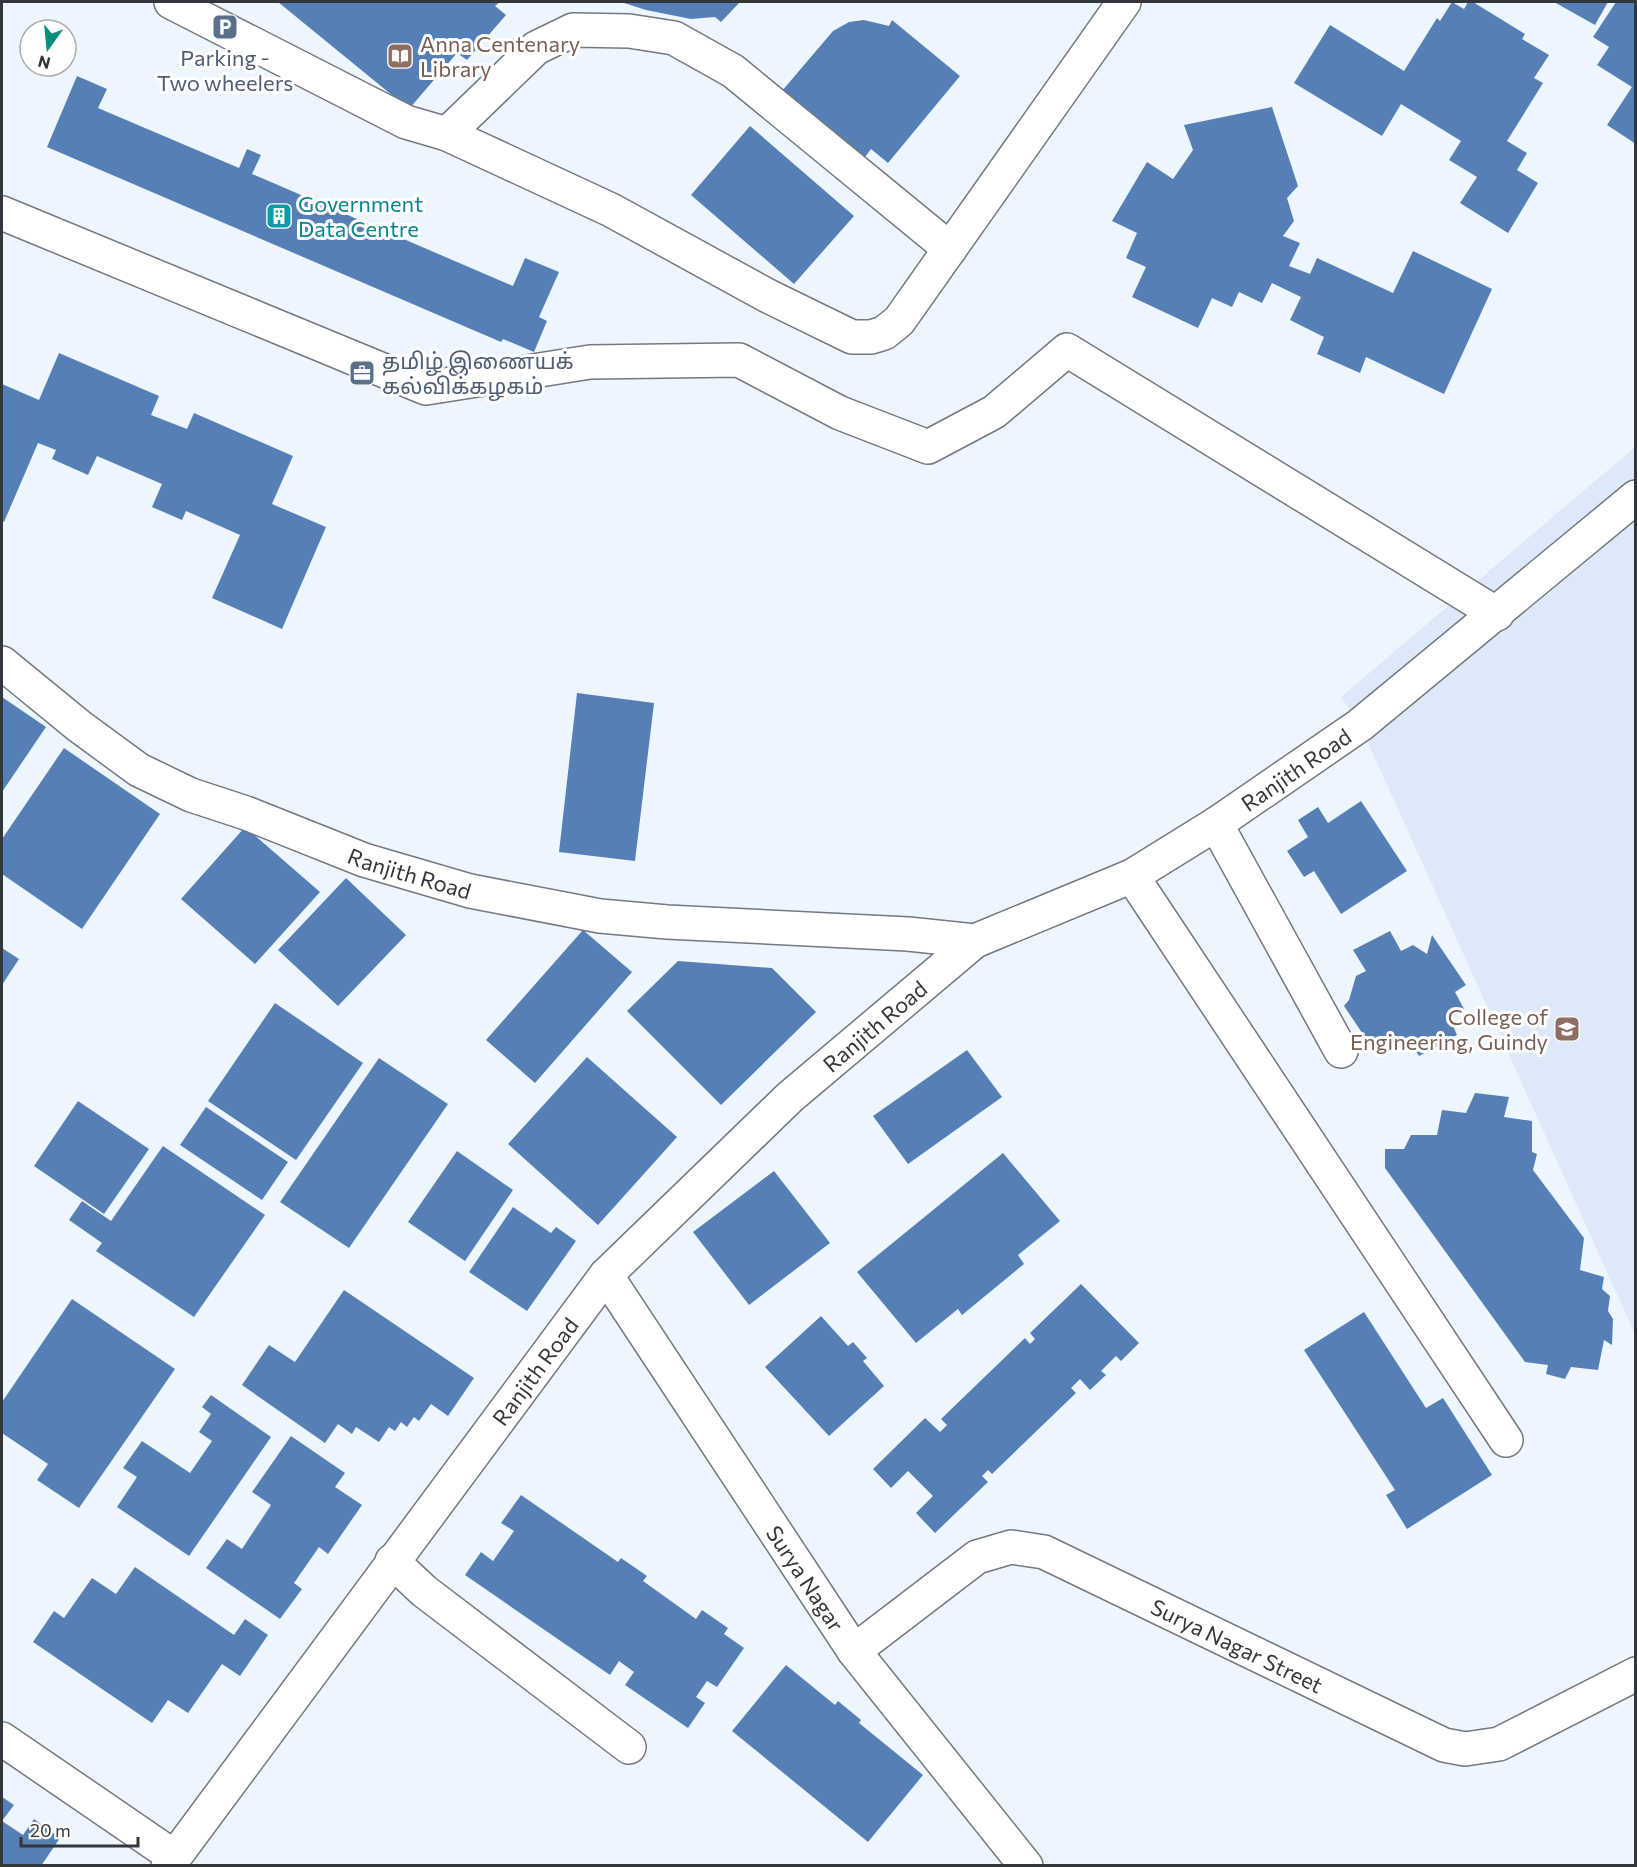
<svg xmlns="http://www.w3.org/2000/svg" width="1637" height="1867" font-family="Commissioner,'Noto Sans Tamil',sans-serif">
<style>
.built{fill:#dde9f9}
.building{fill:#5680b5}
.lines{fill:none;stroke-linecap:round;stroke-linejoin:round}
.minor-casing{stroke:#737981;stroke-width:36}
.minor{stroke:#fff;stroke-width:33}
.labels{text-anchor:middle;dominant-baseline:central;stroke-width:6;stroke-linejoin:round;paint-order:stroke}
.education-label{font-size:22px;fill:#785e54;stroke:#fff;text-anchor:start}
.service-label{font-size:22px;fill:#4e5e75;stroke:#fff}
.culture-label{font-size:22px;fill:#0d838f;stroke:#fff;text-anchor:start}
.street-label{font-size:22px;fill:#33363a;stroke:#fff}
</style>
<rect width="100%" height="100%" fill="#edf5fe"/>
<!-- built -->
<path class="built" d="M1635 447V1334L1360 725 1341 697Z"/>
<!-- building -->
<path class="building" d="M278 2H500L495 6 506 15 467 60 457 53 409 109Z
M621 2H740L721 22 715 17 691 19 646 10Z
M1452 2 1464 9 1468 2H1473L1525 34 1522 39 1549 55 1534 78 1543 83 1507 141 1527 153 1517 170 1538 183 1508 233 1460 203 1477 177 1449 160 1461 141 1401 104 1382 136 1294 83 1330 25 1404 71 1437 18 1440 21Z
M1554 2H1608L1595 25Z
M1616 2H1636V144L1607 125 1632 87 1597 65 1609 47 1593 37Z
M864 20 889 26 892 20 960 76 888 163 871 149 857 168 776 98 833 31 849 22Z
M77 76 107 89 98 108 239 168 247 149 261 155 252 174 513 286 525 258 559 272 539 317 547 321 534 352 503 339 501 342 47 147Z
M1272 107 1298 186 1287 198 1294 221 1283 236 1300 243 1289 266 1310 274 1317 258 1393 293 1413 251 1492 289 1444 394 1366 357 1360 373 1317 354 1324 337 1290 320 1301 297 1272 283 1262 303 1239 292 1232 307 1212 298 1198 328 1132 297 1146 267 1126 258 1137 233 1112 221 1147 162 1173 179 1193 150 1184 125Z
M750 126 854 216 794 284 691 195Z
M59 353 159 396 151 415 187 429 194 413 293 456 272 504 326 527 282 629 212 598 240 535 186 511 182 520 152 507 162 484 97 456 88 475 52 459 56 450 38 443 4 522 2 521V384L39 400Z
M577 693 654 703 635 861 559 852Z
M2 697 46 727 2 792Z
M64 748 160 814 82 929 2 874V839Z
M1361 801 1407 871 1341 914 1314 871 1304 877 1287 851 1308 837 1298 820 1318 807 1328 823Z
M245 827 320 892 255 964 181 899Z
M346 878 406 935 338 1006 278 950Z
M583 930 632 972 535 1083 486 1040Z
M1390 931 1401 951 1413 945 1427 954 1432 935 1466 985 1455 992 1464 1009 1450 1019 1457 1035 1419 1056 1412 1045 1404 1050 1392 1034 1371 1046 1344 1006 1349 1000 1356 976 1366 971 1353 950Z
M2 948 19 959 2 985Z
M678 961 772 968 816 1012 721 1105 627 1011Z
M275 1003 363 1063 296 1160 208 1101Z
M967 1050 1002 1097 908 1164 873 1116Z
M587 1057 677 1137 598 1225 508 1144Z
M379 1058 448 1104 349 1248 280 1202Z
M1475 1093 1509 1097 1504 1117 1532 1121V1152L1537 1154 1533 1170 1584 1238 1580 1270 1604 1277 1602 1289 1610 1296 1608 1311 1613 1319 1612 1345 1604 1340 1598 1370 1571 1367 1565 1379 1546 1374 1548 1365 1525 1362 1385 1168V1149H1404L1411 1135H1437L1442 1110 1466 1113Z
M78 1101 149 1149 104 1214 34 1166Z
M206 1107 288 1162 262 1200 180 1145Z
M163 1146 265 1215 194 1317 96 1251 102 1243 69 1220 82 1201 111 1221Z
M457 1151 513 1190 465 1261 408 1222Z
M1003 1153 1060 1221 1018 1255 1024 1264 962 1315 958 1309 916 1343 857 1272Z
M774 1171 830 1243 749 1305 693 1232Z
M513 1207 551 1233 556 1227 576 1241 527 1311 469 1272Z
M1081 1284 1139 1343 1121 1361 1116 1356 1101 1371 1106 1375 1090 1390 1080 1379 1071 1388 1076 1393 992 1474 988 1470 982 1476 988 1482 935 1533 916 1513 933 1496 908 1471 891 1488 873 1469 925 1418 940 1432 947 1425 941 1419 1025 1338 1030 1344 1035 1339 1030 1333Z
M344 1290 474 1378 448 1416 431 1404 419 1421 414 1417 407 1427 401 1422 395 1431 389 1427 379 1442 356 1427 352 1434 338 1424 325 1443 242 1385 269 1345 295 1362Z
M72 1299 175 1369 79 1508 37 1480 48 1464 2 1433V1402Z
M1364 1312 1426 1408 1443 1398 1492 1475 1407 1529 1386 1495 1395 1490 1304 1350Z
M821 1316 848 1346 853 1342 867 1358 863 1361 884 1386 829 1436 765 1367Z
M211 1395 271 1437 189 1556 117 1507 137 1477 123 1468 142 1441 190 1473 212 1441 199 1432 211 1414 202 1407Z
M291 1436 345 1473 335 1487 362 1505 328 1554 319 1547 294 1583 302 1589 280 1619 206 1568 227 1539 242 1549 271 1505 252 1492Z
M521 1495 618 1562 621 1558 647 1576 643 1581 696 1619 702 1610 728 1628 724 1634 744 1648 717 1687 707 1681 696 1697 705 1703 688 1728 625 1685 634 1672 619 1661 610 1675 465 1575 481 1552 493 1561 514 1531 501 1523Z
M135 1567 234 1635 245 1619 268 1635 240 1676 222 1664 188 1713 168 1700 152 1723 33 1642 54 1611 64 1618 92 1578 116 1594Z
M786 1665 835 1705 838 1701 861 1720 859 1723 923 1775 868 1842 732 1731Z
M2 1797 14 1805 2 1821 23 1835 34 1819 60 1838 41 1866H2Z"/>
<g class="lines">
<!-- minor casing -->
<g class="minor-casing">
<g id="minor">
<path d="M171 2 406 122 447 134 611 210 768 296 852 337H871L884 333 899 321 1124 2"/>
<path d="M447 134 536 48 573 30 629 31 674 38 733 71 950 249"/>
<path d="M2 213 426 388 590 362 739 360 840 413 928 447 994 412 1067 350 1497 614"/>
<path id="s1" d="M2 663 79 726 139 770 191 795 246 813 364 860 470 891 600 916 667 922 908 934 975 941"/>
<path d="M1216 824 1341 1051"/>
<path d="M1132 876 1506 1440"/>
<path id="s2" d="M606 1275 854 1651 1026 1866"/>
<path d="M392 1561 424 1591 629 1747"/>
<path id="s3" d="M854 1651 977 1557 1011 1547 1044 1552 1444 1745 1465 1749 1499 1744 1636 1674"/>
<path d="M2 1739 173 1856"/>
<path id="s4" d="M168 1866 606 1275 790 1097 975 941 1132 876 1216 824 1360 725 1636 497"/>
</g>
</g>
<!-- minor -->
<use href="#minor" class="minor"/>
</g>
<!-- icons -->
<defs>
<g id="parking-square" transform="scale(1.35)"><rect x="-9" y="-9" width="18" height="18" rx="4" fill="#5c6f8a" stroke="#fff"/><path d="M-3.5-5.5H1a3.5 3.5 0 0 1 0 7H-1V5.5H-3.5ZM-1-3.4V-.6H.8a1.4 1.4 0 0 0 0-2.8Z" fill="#fff"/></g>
<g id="library-square" transform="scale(1.35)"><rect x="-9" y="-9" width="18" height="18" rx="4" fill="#8d6e63" stroke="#fff"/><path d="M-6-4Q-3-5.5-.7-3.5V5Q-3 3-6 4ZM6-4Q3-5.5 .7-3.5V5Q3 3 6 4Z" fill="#fff"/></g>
<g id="building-square" transform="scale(1.35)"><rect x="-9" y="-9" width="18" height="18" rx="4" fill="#0f9aa8" stroke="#fff"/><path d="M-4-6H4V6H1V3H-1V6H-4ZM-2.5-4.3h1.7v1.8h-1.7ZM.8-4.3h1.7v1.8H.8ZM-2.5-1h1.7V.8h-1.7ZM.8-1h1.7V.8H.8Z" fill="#fff"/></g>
<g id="office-square" transform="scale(1.35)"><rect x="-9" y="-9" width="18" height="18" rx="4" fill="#5c6f8a" stroke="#fff"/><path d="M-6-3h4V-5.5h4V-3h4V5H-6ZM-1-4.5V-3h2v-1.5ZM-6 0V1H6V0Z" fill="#fff"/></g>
<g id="university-square" transform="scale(1.35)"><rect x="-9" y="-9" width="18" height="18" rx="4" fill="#8d6e63" stroke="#fff"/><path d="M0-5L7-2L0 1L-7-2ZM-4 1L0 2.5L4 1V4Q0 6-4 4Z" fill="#fff"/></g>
</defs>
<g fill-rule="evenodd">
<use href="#parking-square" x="225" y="27"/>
<use href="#library-square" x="400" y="56"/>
<use href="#building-square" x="279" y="216"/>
<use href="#office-square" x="362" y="373"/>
<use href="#university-square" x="1567" y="1029"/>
</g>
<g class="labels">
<!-- education labels -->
<g class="education-label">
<text x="420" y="43">Anna Centenary<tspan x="420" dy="25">Library</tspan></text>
<text x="1548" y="1016" text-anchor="end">College of<tspan x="1548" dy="25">Engineering, Guindy</tspan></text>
</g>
<!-- service labels -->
<g class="service-label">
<text x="225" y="57">Parking -<tspan x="225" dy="25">Two wheelers</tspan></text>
<text x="382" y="360" text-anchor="start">தமிழ் இணையக்<tspan x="382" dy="25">கல்விக்கழகம்</tspan></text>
</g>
<!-- culture labels -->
<g class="culture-label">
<text x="298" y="203">Government<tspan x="298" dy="25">Data Centre</tspan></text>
</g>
<!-- street labels -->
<g class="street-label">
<text stroke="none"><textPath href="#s4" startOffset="1599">Ranjith Road</textPath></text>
<text stroke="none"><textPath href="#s1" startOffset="464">Ranjith Road</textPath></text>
<text stroke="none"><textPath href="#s4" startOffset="1102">Ranjith Road</textPath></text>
<text stroke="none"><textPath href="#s4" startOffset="616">Ranjith Road</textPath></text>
<text stroke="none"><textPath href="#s2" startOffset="363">Surya Nagar</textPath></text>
<text stroke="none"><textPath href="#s3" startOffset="438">Surya Nagar Street</textPath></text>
</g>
</g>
<!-- border -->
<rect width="1637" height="1867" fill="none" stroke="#33363a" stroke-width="6"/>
<!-- north arrow -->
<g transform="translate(48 48) rotate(195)"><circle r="28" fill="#ffffff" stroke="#adafb0" stroke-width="1.5"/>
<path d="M0-4.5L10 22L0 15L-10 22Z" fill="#04917c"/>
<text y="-9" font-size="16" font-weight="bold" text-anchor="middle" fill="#33363a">N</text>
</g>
<!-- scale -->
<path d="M21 1837v9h117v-9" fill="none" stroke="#33363a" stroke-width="3"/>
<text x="30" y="1837" font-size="18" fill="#33363a" stroke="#ffffff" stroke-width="4.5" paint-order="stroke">20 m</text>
</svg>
